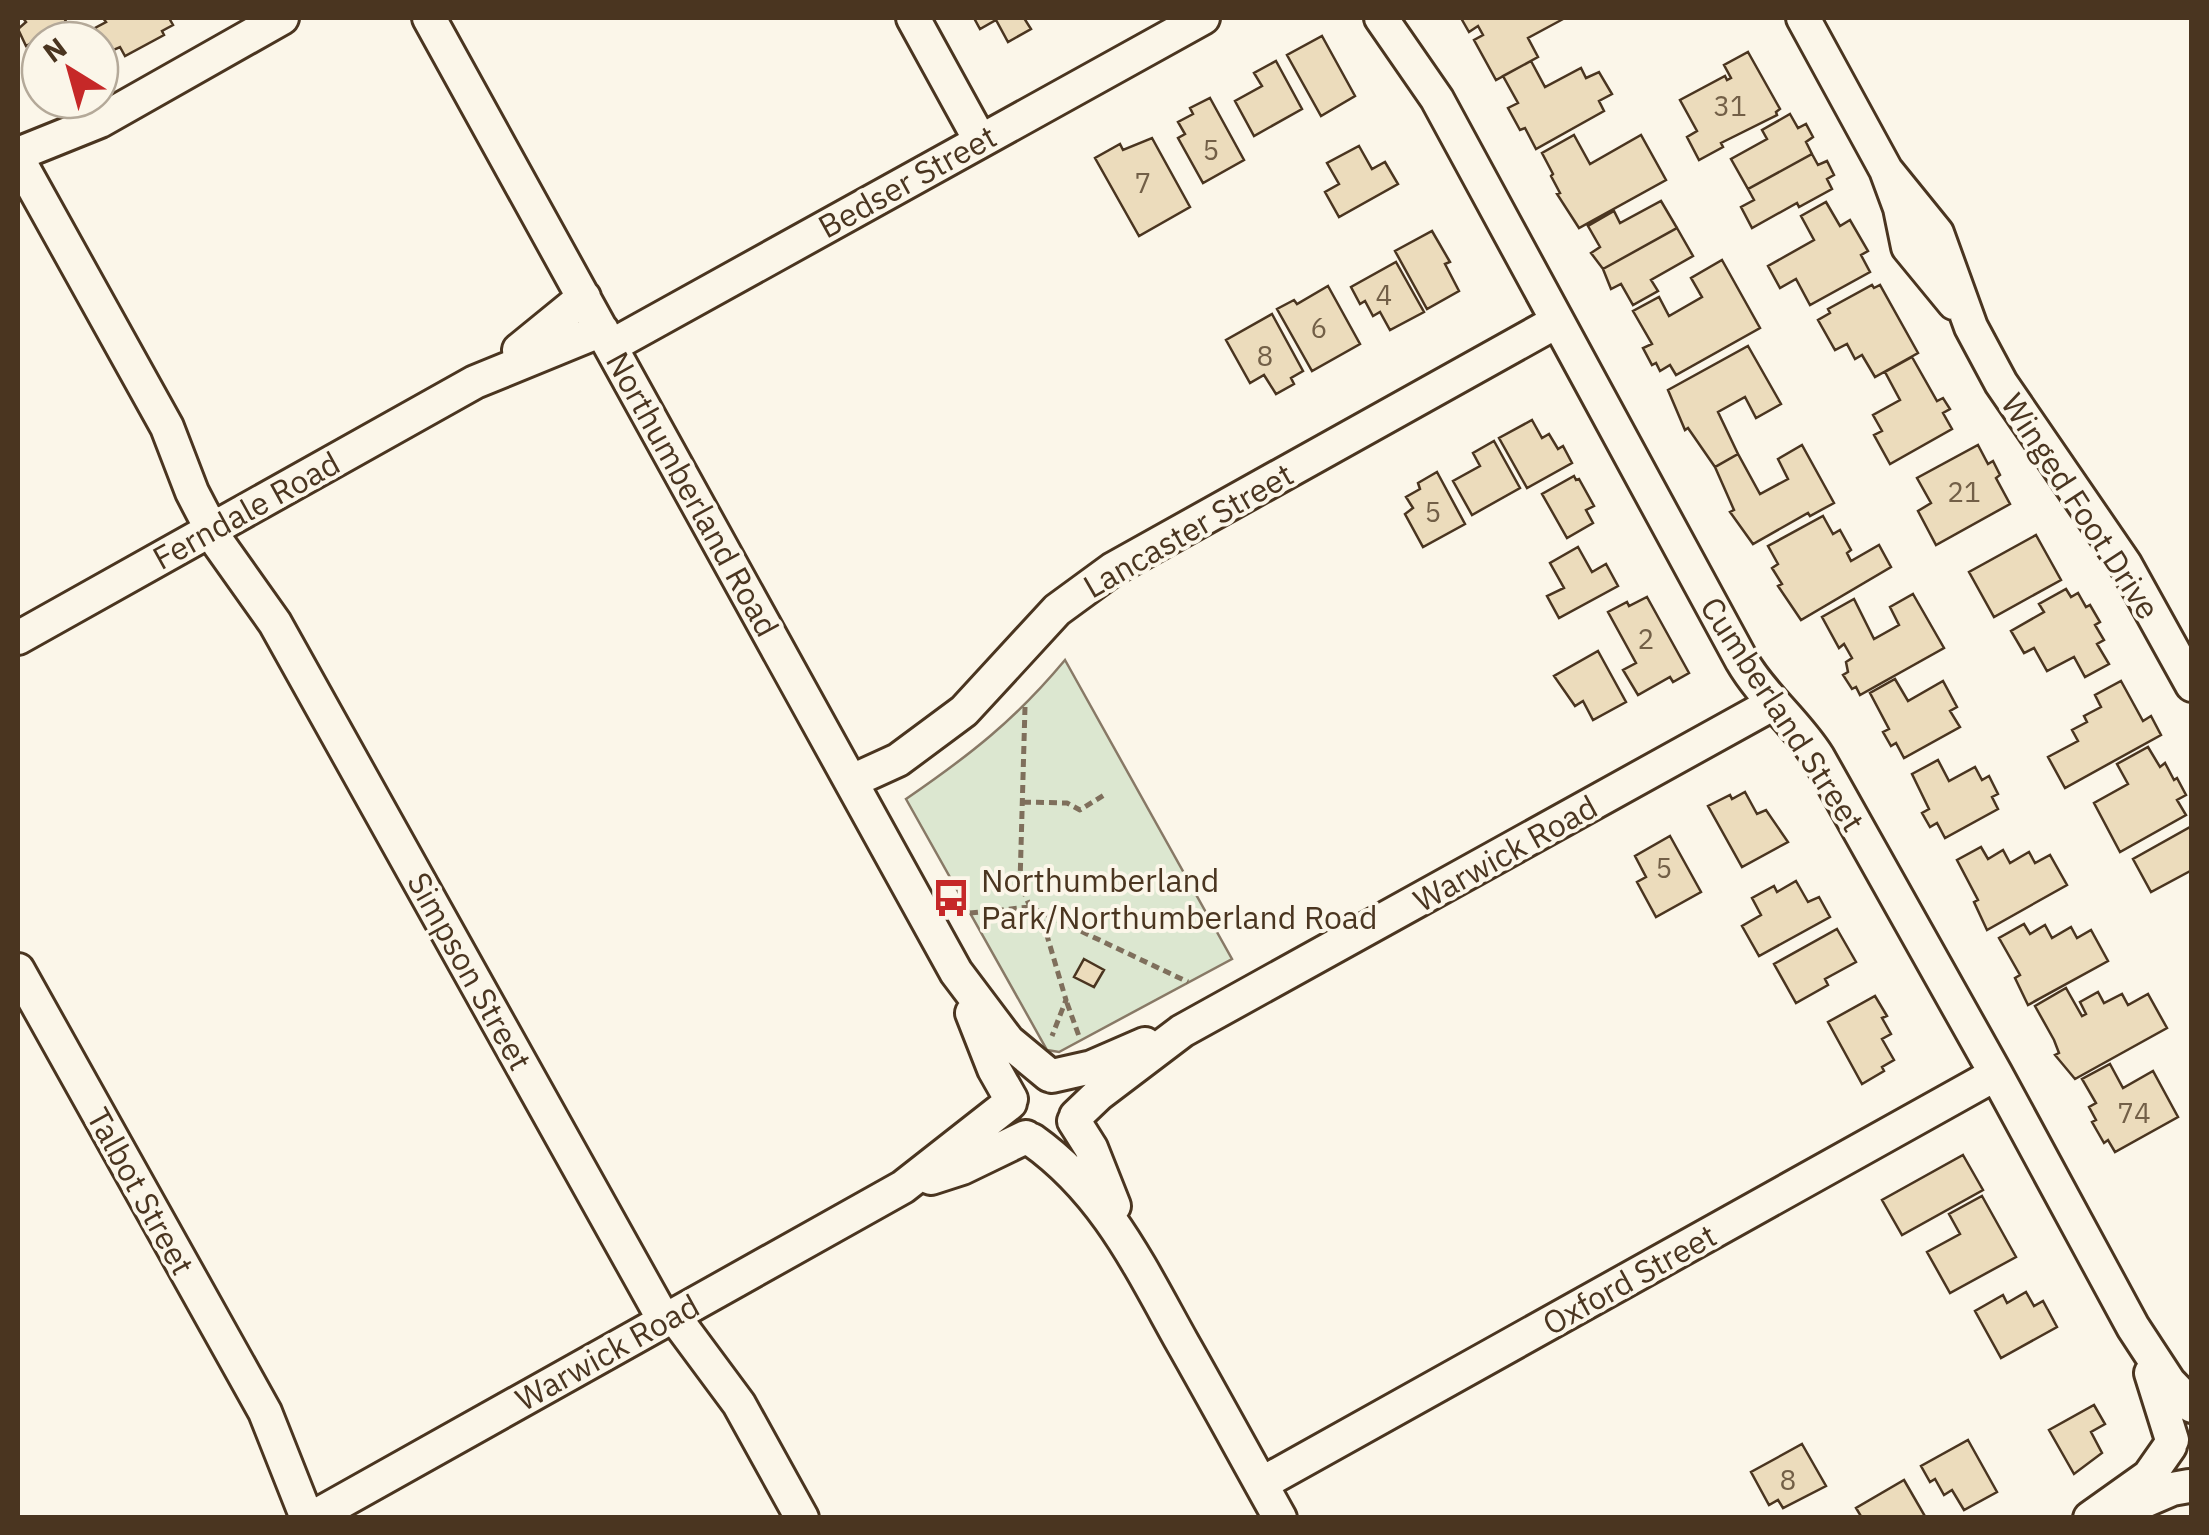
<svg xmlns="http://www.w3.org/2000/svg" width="2209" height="1535" font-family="'IBM Plex Sans',sans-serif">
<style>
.green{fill:#dce7d0;stroke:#887966;stroke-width:2.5}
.building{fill:#ecdcbc;stroke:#4a3520;stroke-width:2.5}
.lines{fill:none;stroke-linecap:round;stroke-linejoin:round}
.minor-casing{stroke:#4a3520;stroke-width:38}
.path{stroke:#7f6f5c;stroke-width:5;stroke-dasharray:8 5;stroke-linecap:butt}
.minor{stroke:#fbf6e9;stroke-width:32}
.labels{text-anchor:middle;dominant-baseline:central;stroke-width:8;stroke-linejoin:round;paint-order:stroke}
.number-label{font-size:28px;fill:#725f47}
.street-label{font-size:32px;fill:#4a3520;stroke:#fbf6e9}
.poi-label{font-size:32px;fill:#4a3520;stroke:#fbf6e9;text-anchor:start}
</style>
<rect width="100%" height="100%" fill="#fbf6e9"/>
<!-- green -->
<path class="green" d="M1065 660 1232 959 1059 1052 1047 1050 906 799C970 755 1015 720 1065 660Z"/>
<!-- building -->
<path class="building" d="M23 18H64L67 23 26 46 18 29 26 22Z
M103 18H169L173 25 162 31 164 35 125 56 120 47 109 52 95 28 106 22Z
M974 18H1024L1031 29 1008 42 996 20 980 29Z
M1461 18H1565L1528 38 1538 57 1496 80 1474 40 1483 35 1478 26 1469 32Z
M83 30 88 40H66Z
M1322 36 1355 96 1321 116 1287 55Z
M40 40V70L33 58 39 55 33 44Z
M1748 52 1780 109 1776 112 1777 115 1721 143 1723 147 1699 160 1687 137 1697 131 1680 100 1725 76 1727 80 1731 78 1724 65Z
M1276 61 1302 109 1254 136 1235 101 1262 86 1254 73Z
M1531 61 1545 87 1581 68 1586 78 1599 72 1612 94 1599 101 1604 111 1536 149 1525 128 1520 130 1508 108 1518 103 1503 76Z
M1210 98 1244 160 1203 183 1178 138 1185 134 1178 122 1193 114 1190 108Z
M1790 114 1798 128 1806 124 1813 137 1806 142 1812 154 1748 189 1731 159 1767 139 1762 130Z
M1574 135 1590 164 1641 135 1666 180 1579 228 1557 194 1560 193 1551 176 1553 174 1542 153Z
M1152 138 1190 207 1139 236 1095 158 1120 144 1123 150Z
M1359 146 1372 169 1385 162 1398 184 1339 217 1325 192 1339 184 1327 163Z
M1812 154 1818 165 1827 161 1834 175 1827 179 1832 189 1799 207 1797 203 1752 228 1741 207 1754 200 1748 189Z
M1661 201 1677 228 1603 269 1591 253 1600 247 1588 226 1614 211 1620 223Z
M1826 202 1840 226 1850 220 1868 251 1861 255 1870 272 1810 305 1796 279 1780 288 1768 266 1814 240 1801 216Z
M1677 228 1693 256 1651 280 1658 291 1633 305 1621 284 1611 289 1603 269Z
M1432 231 1450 262 1445 264 1459 291 1427 309 1395 251Z
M1722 260 1760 328 1676 375 1670 365 1660 371 1656 363 1652 365 1643 348 1652 344 1633 311 1659 297 1669 316 1702 297 1691 278Z
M1396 262 1424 312 1390 330 1380 312 1373 316 1365 301 1360 304 1351 287Z
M1872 285 1874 288 1880 285 1918 353 1875 377 1862 355 1855 359 1847 344 1835 350 1818 320 1830 313 1828 309Z
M1328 286 1360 344 1312 371 1277 309 1294 300 1297 304Z
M1272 314 1303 371 1291 378 1294 384 1276 394 1264 375 1250 383 1226 340Z
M1748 346 1781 404 1756 418 1745 397 1718 412 1738 454 1715 467 1688 428 1685 430 1668 390Z
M1912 357 1937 401 1943 398 1950 409 1943 413 1952 429 1890 464 1874 435 1882 431 1873 415 1900 400 1885 372Z
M1532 420 1542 438 1549 434 1558 449 1563 446 1572 463 1527 488 1499 438Z
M1494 441 1520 488 1472 515 1453 481 1480 466 1473 453Z
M1802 445 1834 503 1810 516 1808 513 1753 544 1730 512 1734 510 1715 467 1738 454 1760 494 1788 479 1778 459Z
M1978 445 1988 464 1993 461 2000 475 1996 478 2010 504 1936 545 1918 511 1931 503 1917 478Z
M1437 472 1465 524 1423 547 1405 514 1413 508 1406 497 1420 489 1418 483Z
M1574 476 1576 480 1579 479 1594 506 1586 510 1593 523 1567 538 1542 494Z
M1823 516 1833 534 1840 530 1851 550 1847 553 1851 561 1879 545 1891 567 1801 620 1778 586 1782 584 1772 568 1778 564 1768 546Z
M2036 535 2061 580 1994 617 1969 572Z
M1578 547 1592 572 1606 564 1618 586 1559 618 1547 596 1564 588 1550 563Z
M2066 589 2071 597 2078 593 2086 607 2090 605 2100 622 2095 625 2104 640 2097 644 2109 664 2085 677 2074 657 2047 671 2034 648 2024 653 2011 631 2044 612 2039 604Z
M1913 594 1944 648 1860 695 1856 687 1852 689 1843 675 1848 672 1846 662 1852 658 1844 644 1839 648 1822 617 1854 599 1874 639 1899 625 1890 607Z
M1647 597 1689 673 1673 682 1670 677 1638 695 1623 670 1636 663 1608 612 1627 602 1629 606Z
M1598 651 1626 702 1593 720 1583 701 1575 706 1554 676Z
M1895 679 1908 701 1943 681 1957 707 1950 711 1960 727 1904 758 1896 743 1891 746 1883 732 1889 729 1870 693Z
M2121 681 2143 721 2151 716 2161 735 2065 788 2048 757 2078 741 2072 730 2087 722 2084 716 2101 707 2095 695Z
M2148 747 2160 767 2165 763 2174 780 2177 778 2186 795 2177 800 2186 815 2120 852 2094 803 2128 784 2117 764Z
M1938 760 1949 781 1975 767 1982 780 1989 776 1998 794 1992 797 1998 809 1945 838 1937 823 1930 827 1922 813 1929 809 1912 774Z
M1745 792 1757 814 1766 810 1788 842 1742 867 1708 806 1730 795 1732 799Z
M2192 826V870L2151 892 2133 859Z
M1670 836 1701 892 1656 917 1637 882 1646 877 1635 856Z
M1981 847 1988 859 2003 850 2010 863 2029 852 2035 863 2050 855 2067 885 1987 930 1974 902 1978 900 1957 860Z
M1796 881 1808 902 1819 897 1830 917 1759 956 1742 926 1761 915 1752 898 1774 886 1777 892Z
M2024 924 2030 934 2045 925 2052 938 2071 927 2077 938 2091 930 2108 961 2028 1005 2015 978 2020 975 1999 938Z
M1837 929 1856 962 1825 979 1828 985 1796 1003 1774 964Z
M1084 959 1104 970 1094 987 1074 977Z
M2066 988 2082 1016 2086 1014 2080 1002 2098 992 2104 1003 2122 994 2128 1005 2148 994 2167 1028 2075 1079 2055 1055 2059 1053 2054 1040 2035 1006Z
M1875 996 1887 1016 1882 1018 1891 1034 1882 1039 1894 1060 1882 1067 1884 1071 1862 1084 1828 1022Z
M2110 1064 2123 1088 2153 1071 2178 1117 2115 1152 2108 1140 2104 1143 2092 1122 2096 1120 2089 1107 2096 1103 2082 1079Z
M1963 1155 1983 1190 1902 1235 1882 1200Z
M1982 1196 2016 1257 1950 1293 1927 1252 1960 1234 1949 1214Z
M2026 1292 2034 1306 2043 1301 2057 1327 2001 1358 1975 1311 2003 1295 2007 1303Z
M2094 1405 2105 1424 2091 1432 2102 1453 2074 1474 2049 1430Z
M1968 1440 1997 1492 1964 1510 1952 1490 1944 1495 1935 1479 1930 1482 1921 1466Z
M1802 1444 1826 1486 1783 1508 1778 1500 1769 1505 1751 1472Z
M1904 1480 1926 1518H1862L1856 1508Z"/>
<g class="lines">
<!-- minor casing -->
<g class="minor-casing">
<path id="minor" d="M429 18 956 972 1008 1041 1049 1075
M913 18 980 140
M1381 18 1437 99 1742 661C1763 697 1796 722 1818 757L1996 1074 2133 1327 2169 1382 2192 1406
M1803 18 1886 170 1900 208 1908 247 1954 303
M18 154 100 121 282 18
M18 159 167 427 192 492 219 544 275 623 664 1320
M1886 170 1937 233 1971 327 2001 383 2125 564 2192 685
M611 346 1203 18
M519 350 584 297
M18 638 475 382 602 330
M852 781 898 760 964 711 1057 610 1113 569 1556 322
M18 970 265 1412 307 1518
M972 1013 994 1069 1011 1099
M1052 1076 1092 1067 1145 1044
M1076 1116 1099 1094 1182 1031 1774 703
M1074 1121 1091 1148 1114 1206
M1032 1140C1105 1192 1139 1265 1182 1342 1215 1400 1247 1459 1280 1518
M931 1178 962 1168 1026 1137
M673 1315 739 1404 802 1518
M2151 1373 2172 1440
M1261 1484 1996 1074
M2128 1508 2172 1489 2189 1486
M312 1518 903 1187 1010 1103
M2090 1518 2149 1476 2170 1446"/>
</g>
<!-- path -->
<path class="path" d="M1025 707 1020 883 1030 907 1043 922 1066 1000 1052 1036
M1023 802 1067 803 1080 810 1104 795
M970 913 1030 907 1188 982
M1067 1003 1080 1039"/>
<!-- minor -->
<use href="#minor" class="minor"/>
</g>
<!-- icons -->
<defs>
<g id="bus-bare" transform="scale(3)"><path d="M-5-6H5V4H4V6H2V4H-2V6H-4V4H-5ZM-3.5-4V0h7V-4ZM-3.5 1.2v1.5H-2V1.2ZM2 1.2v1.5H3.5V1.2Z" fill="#c62828" stroke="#fbf6e9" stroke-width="2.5" paint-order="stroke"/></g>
</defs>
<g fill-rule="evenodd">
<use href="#bus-bare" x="951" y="898"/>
</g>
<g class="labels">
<!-- number labels -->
<g class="number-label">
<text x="1730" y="105">31</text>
<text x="1211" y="149">5</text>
<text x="1143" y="182">7</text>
<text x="1384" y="294">4</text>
<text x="1319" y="327">6</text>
<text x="1265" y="355">8</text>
<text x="1964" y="491">21</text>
<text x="1433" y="511">5</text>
<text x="1646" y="638">2</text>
<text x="1664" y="867">5</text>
<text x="2134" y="1112">74</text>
<text x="1788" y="1479">8</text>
</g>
<!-- street labels -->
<g class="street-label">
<text transform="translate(907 181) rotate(-29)">Bedser Street</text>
<text transform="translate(693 494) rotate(61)">Northumberland Road</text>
<text transform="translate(2081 506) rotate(57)">Winged Foot Drive</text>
<text transform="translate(246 510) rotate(-29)">Ferndale Road</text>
<text transform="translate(1188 530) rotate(-30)">Lancaster Street</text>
<text transform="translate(1783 714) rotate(57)">Cumberland Street</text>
<text transform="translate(1505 853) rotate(-29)">Warwick Road</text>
<text transform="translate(470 971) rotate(61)">Simpson Street</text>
<text transform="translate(141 1191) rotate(61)">Talbot Street</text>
<text transform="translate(1629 1279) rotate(-29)">Oxford Street</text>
<text transform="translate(607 1352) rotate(-29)">Warwick Road</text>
</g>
<!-- poi labels -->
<g class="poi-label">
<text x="981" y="880">Northumberland<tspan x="981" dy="37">Park/Northumberland Road</tspan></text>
</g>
</g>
<!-- border -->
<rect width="2209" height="1535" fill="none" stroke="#4a3520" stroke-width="40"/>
<!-- north arrow -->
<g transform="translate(70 70) rotate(323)"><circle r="48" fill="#fbf6e9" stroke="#b4a999" stroke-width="2.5"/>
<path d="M0-8L18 38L0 25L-18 38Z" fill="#c62828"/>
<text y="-15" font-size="28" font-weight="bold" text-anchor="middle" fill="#4a3520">N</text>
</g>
</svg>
